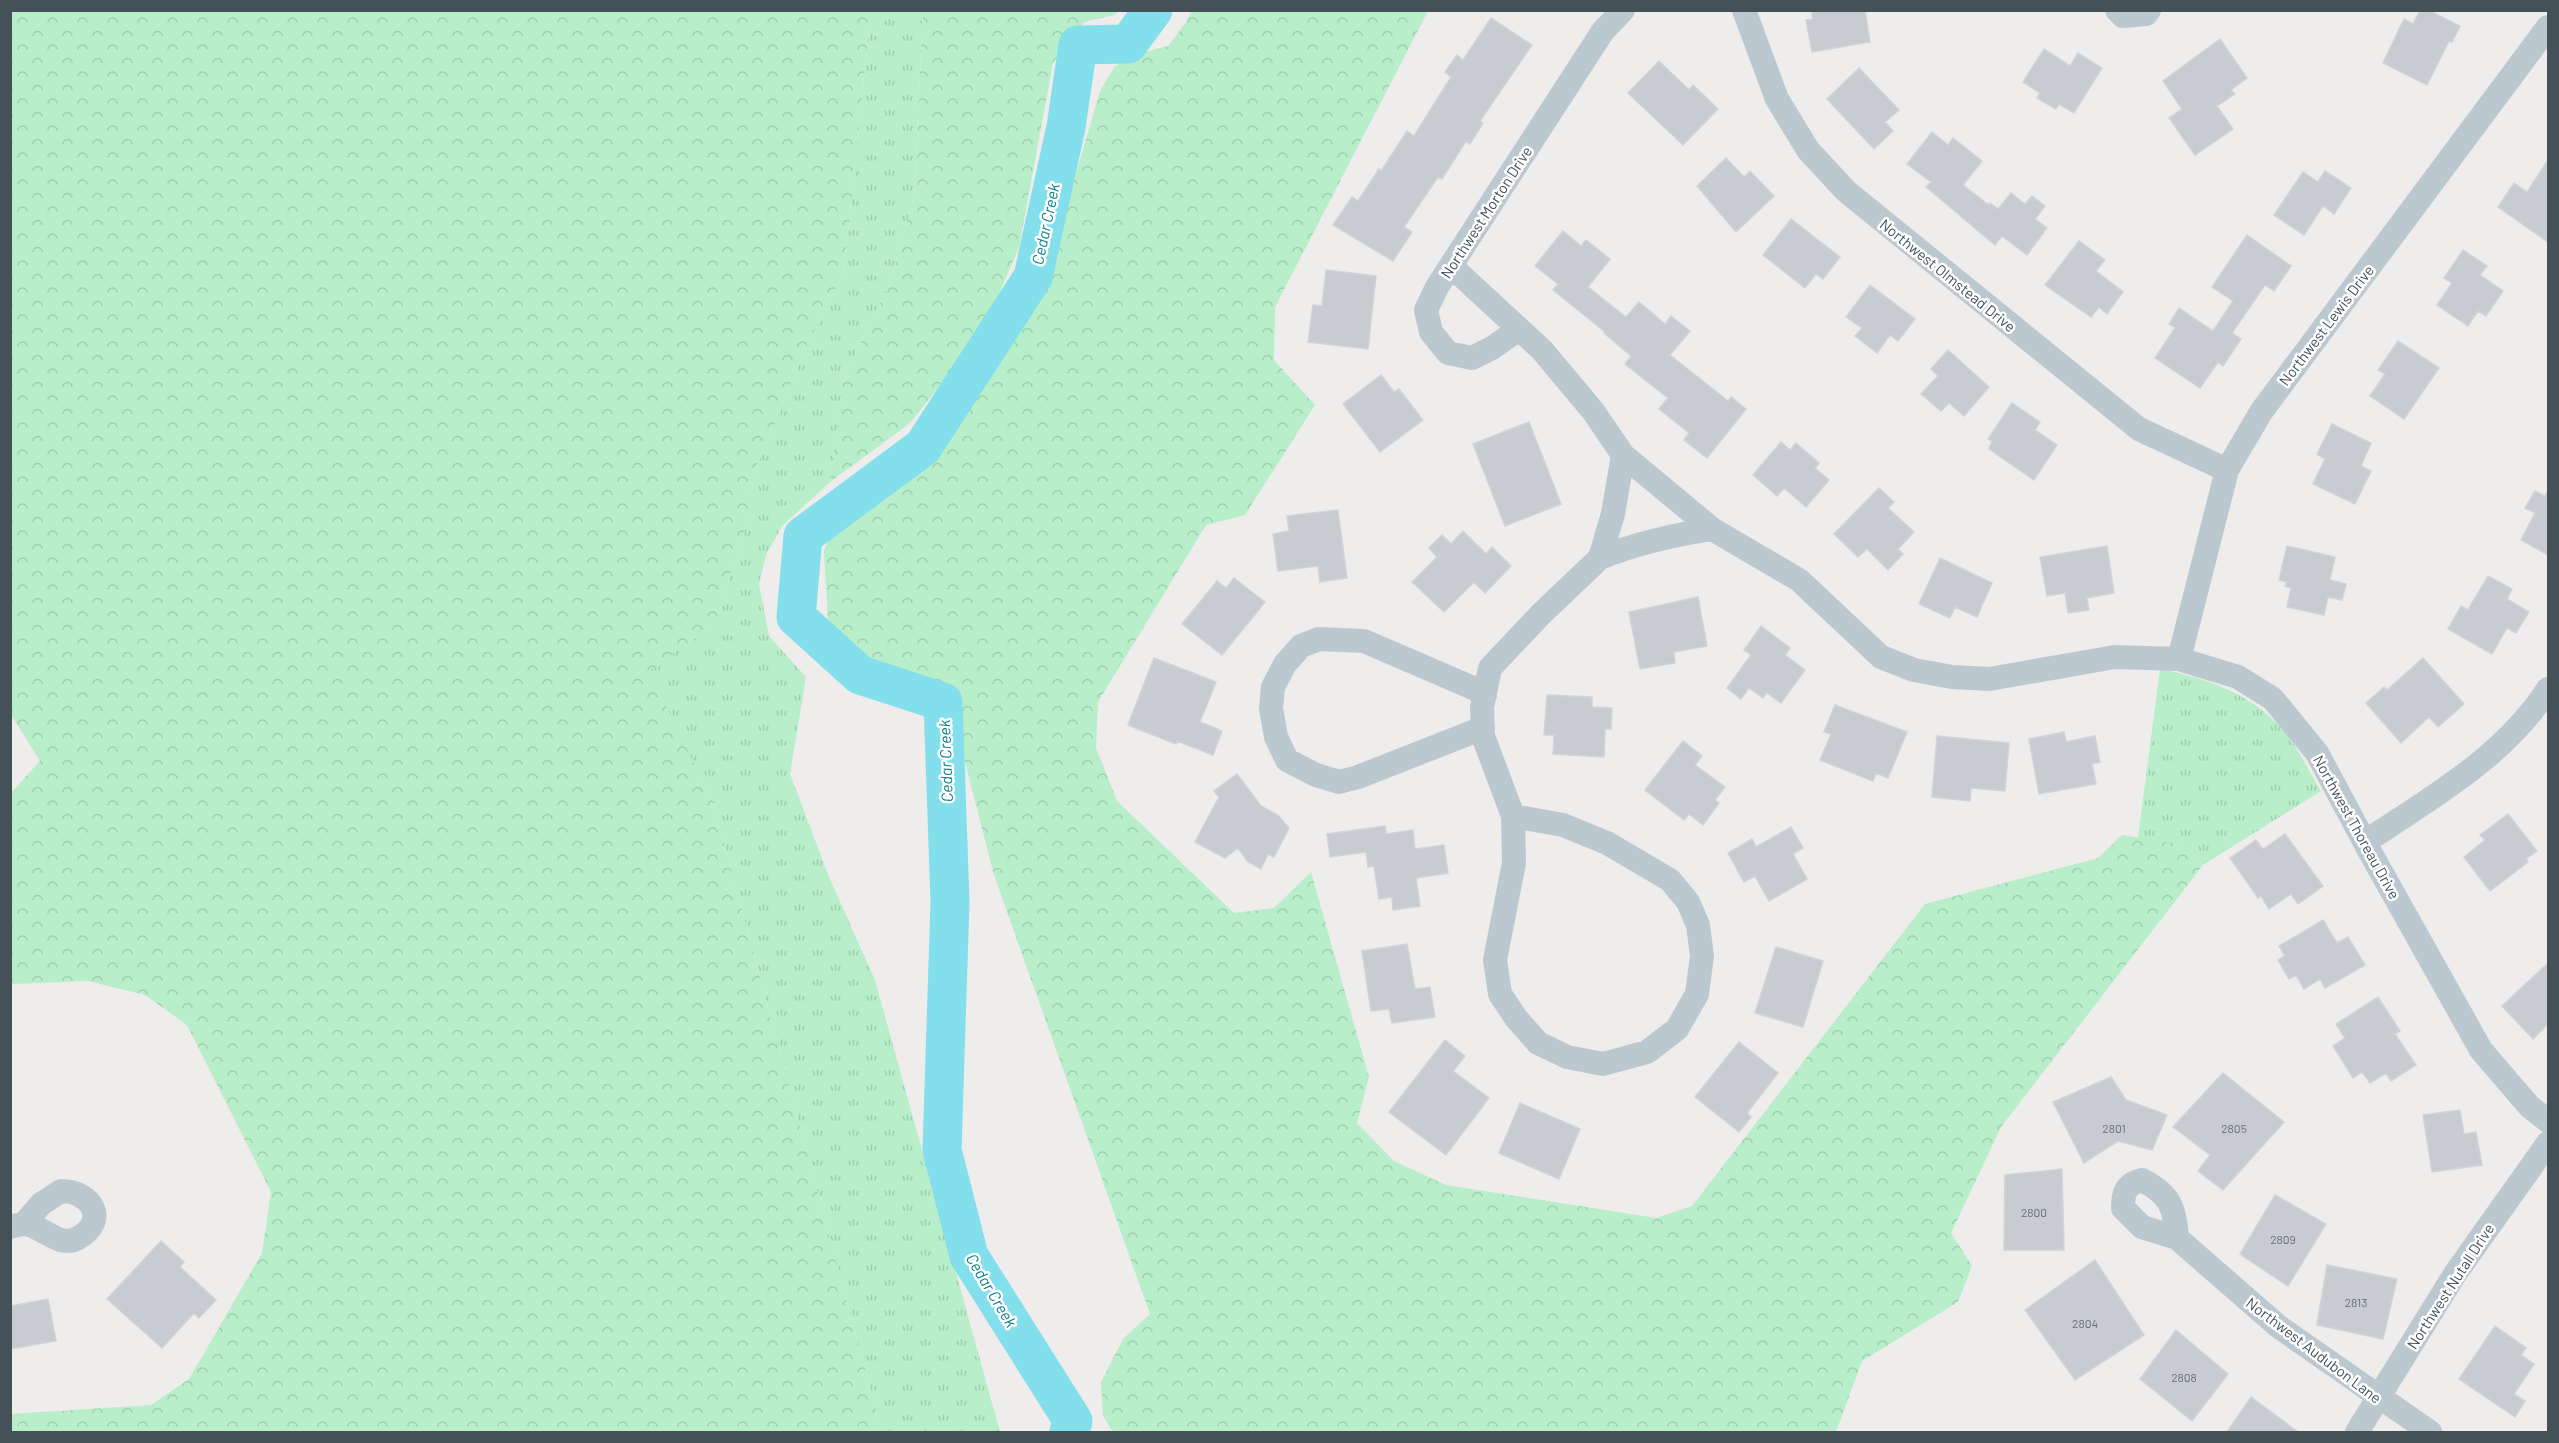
<svg xmlns="http://www.w3.org/2000/svg" width="2559" height="1443" font-family="Barlow,sans-serif">
<style>
.grass{fill:url(#grass-tufts)}
.forest{fill:url(#forest-crowns)}
.lines{fill:none;stroke-linecap:round;stroke-linejoin:round}
.river{stroke:#84dfec;stroke-width:39}
.building{fill:#c8ccd1;stroke:#d0d3d8;stroke-width:1.5}
.street{stroke:#bcc8cf;stroke-width:24}
.labels{text-anchor:middle;dominant-baseline:central;stroke-width:5;stroke-linejoin:round;paint-order:stroke}
.number-label{font-size:12px;fill:#657077}
.street-label{font-size:15px;fill:#445159;stroke:#fff}
.water-label{font-size:16px;font-style:italic;fill:#0b7f90;stroke:#fff}
</style>
<defs>
<pattern id="grass-tufts" width="24" height="20" patternUnits="userSpaceOnUse" patternTransform="scale(1.5)"><rect width="24" height="20" fill="#b8eec9"/><path d="M3 7l-1-3M5 7V3M7 7l1-3M15 17l-1-3M17 17v-4M19 17l1-3" fill="none" stroke="#9fceaf"/></pattern>
<pattern id="forest-crowns" width="20" height="18" patternUnits="userSpaceOnUse" patternTransform="scale(1.5)"><rect width="20" height="18" fill="#b8eec9"/><path d="M2 6a3 3 0 1 1 6 0M12 15a3 3 0 1 1 6 0" fill="none" stroke="#9fceaf"/></pattern>
</defs>
<rect width="100%" height="100%" fill="#efecec"/>
<!-- grass -->
<path class="grass" d="M874 11H923L914 198 890 283 843 381 830 482 782 526 766 555 759 584 769 636 806 677 790 774 829 877 875 980 1000 1432H882L713 802 648 671 715 624 747 524 755 470 810 339 844 272 869 31Z
M2160 669C2209 679 2251 693 2285 732 2299 749 2309 772 2321 791L2203 865 2185 845 2138 838Z"/>
<!-- forest -->
<path class="forest" d="M11 10 874 11 869 31 844 272 810 339 755 470 747 524 715 624 649 671 713 802 882 1432H11V1414L151 1405 189 1379 262 1253 271 1192 187 1025 145 995 88 981 11 984V793L40 761 10 713Z
M923 11H1119L1114 15 1084 22 1053 63 1019 247 994 306 954 368 909 424 830 482 843 381 890 283 914 198Z
M1191 11H1428L1275 307 1274 360 1315 405 1245 515 1206 525 1098 702 1096 748 1117 801 1234 913 1274 908 1311 872 1369 1077 1357 1123 1394 1161 1446 1185 1656 1218 1692 1206 1925 904 2098 858 2122 835 2185 845 2203 865 2001 1127 1951 1233 1972 1266 1958 1302 1862 1361 1836 1432H1113L1103 1416 1101 1382 1123 1339 1150 1314 994 875 959 739 920 714 851 655 828 622 824 551 834 527 928 457 1002 351 1045 280 1100 91 1115 66 1142 53 1168 46 1187 21Z"/>
<g class="lines">
<!-- river -->
<path class="river" d="M1069 1432 1073 1421 969 1256 942 1150 950 902 943 702 860 675 796 617 803 536 923 447 1033 277 1066 127 1078 45 1128 44 1153 10"/>
</g>
<!-- building -->
<path class="building" d="M1811 10H1865L1870 42 1812 52 1806 20 1813 19Z
M2420 10H2428L2460 26 2452 42 2449 41 2427 85 2383 63 2404 19 2413 24Z
M1491 18 1532 45 1480 121 1483 123 1470 144 1466 141 1442 179 1438 177 1404 227 1412 232 1393 261 1333 225 1352 197 1358 201 1379 169 1381 171 1407 131 1414 136 1451 77 1445 72 1457 55 1463 60Z
M2220 39 2247 78 2231 90 2235 94 2217 106 2233 129 2195 155 2169 118 2182 109 2163 81Z
M2044 49 2070 66 2078 53 2102 68 2074 113 2059 104 2056 109 2037 98 2040 93 2023 82Z
M1659 61 1689 90 1693 85 1718 109 1683 145 1628 93Z
M1859 68 1899 110 1885 122 1893 131 1874 149 1827 99Z
M1932 132 1948 145 1953 138 1982 161 1963 185 1989 205 1990 203 1998 209 2011 193 2025 204 2032 196 2045 206 2035 219 2047 228 2027 255 2002 236 1995 245 1926 187 1931 182 1907 164Z
M1726 158 1744 177 1750 171 1774 196 1736 232 1697 186Z
M2548 160V242L2498 207 2514 183 2527 192Z
M2325 171 2351 188 2334 214 2323 206 2304 235 2274 215 2303 172 2318 182Z
M1791 219 1840 257 1823 279 1816 274 1805 288 1763 255Z
M1563 231 1581 246 1586 240 1610 259 1588 287 1626 317 1639 302 1665 324 1671 316 1690 331 1670 355 1728 401 1731 397 1746 409 1707 458 1684 440 1689 433 1659 409 1668 398 1625 364 1631 356 1604 333 1605 332 1553 290 1558 284 1535 266Z
M2247 235 2291 266 2274 291 2265 285 2232 333 2241 339 2223 366 2218 362 2200 388 2155 358 2175 328 2169 324 2179 308 2213 331 2233 301 2212 287Z
M2079 241 2105 260 2096 271 2123 292 2107 314 2099 307 2091 317 2045 285Z
M2463 250 2487 266 2480 275 2503 291 2486 316 2478 311 2468 326 2437 305 2452 283 2444 278Z
M1326 270 1376 276 1368 349 1308 342 1313 305 1322 306Z
M1870 285 1915 319 1898 341 1890 335 1877 353 1855 336 1862 328 1846 317Z
M2398 341 2439 368 2404 419 2370 396 2385 374 2378 370Z
M1948 350 1989 387 1964 416 1949 403 1941 411 1921 394 1938 376 1931 369Z
M1381 375 1394 392 1399 389 1423 420 1380 452 1343 404Z
M2012 403 2040 422 2035 430 2057 445 2034 480 1989 449 1992 441 1988 439Z
M1529 422 1561 504 1505 526 1473 444Z
M2332 424 2371 443 2361 466 2371 471 2355 504 2313 484 2325 459 2317 454Z
M1781 442 1790 450 1796 443 1819 463 1815 468 1829 480 1806 507 1784 488 1777 496 1753 475Z
M1879 488 1894 502 1888 508 1914 532 1898 549 1903 554 1888 570 1867 549 1858 557 1834 534Z
M2548 490V555L2521 540 2535 513 2525 508 2535 491 2545 496Z
M1338 510 1347 578 1320 582 1318 566 1278 571 1273 534 1289 531 1287 516Z
M1463 531 1486 554 1492 547 1511 566 1485 593 1474 582 1444 612 1412 582 1437 557 1429 548 1442 535 1451 544Z
M2107 546 2114 593 2087 598 2089 610 2068 613 2065 593 2047 596 2040 557Z
M2287 546 2335 557 2330 580 2346 584 2342 600 2328 597 2324 615 2287 607 2291 588 2285 586 2287 582 2279 580Z
M1940 558 1992 583 1977 617 1955 607 1950 618 1919 604Z
M2488 576 2512 589 2507 599 2529 612 2516 633 2507 628 2492 654 2448 629 2461 606 2468 610Z
M1234 578 1265 602 1222 655 1182 624 1217 581 1226 588Z
M1698 597 1707 646 1674 652 1675 663 1640 669 1629 612Z
M1761 626 1790 648 1785 655 1805 670 1781 703 1767 693 1763 698 1749 688 1741 699 1727 688 1751 655 1744 650Z
M1154 658 1216 682 1200 722 1222 731 1213 755 1177 741 1176 744 1128 725Z
M2423 658 2464 704 2438 727 2429 717 2401 743 2366 703 2384 687 2387 690Z
M1547 695 1592 697V707L1612 708 1611 729H1605L1604 757 1553 754 1554 735H1544Z
M1835 705 1907 732 1888 778 1876 773 1873 781 1820 760 1831 734 1824 732Z
M2064 732 2066 742 2095 736 2100 762 2092 764 2096 784 2039 794 2029 739Z
M1937 736 2009 743 2005 791 1971 788 1970 801 1932 797Z
M1683 741 1702 756 1695 765 1725 787 1715 800 1719 803 1703 825 1689 814 1684 820 1645 790Z
M1237 774 1261 806 1279 816 1289 828 1274 857 1268 854 1261 869 1248 862 1238 848 1225 858 1195 842 1219 797 1214 791Z
M2508 814 2537 851 2526 859 2528 862 2490 891 2464 857 2485 840 2480 835Z
M1385 826 1386 834 1413 830 1415 849 1444 845 1448 873 1416 878 1420 906 1393 910 1392 897 1379 899 1374 866 1368 867 1366 852 1330 857 1327 834Z
M1791 827 1803 848 1793 854 1807 879 1769 901 1755 876 1744 882 1728 853 1752 839 1756 847Z
M2285 834 2323 886 2298 904 2291 894 2269 909 2261 896 2258 898 2230 858 2256 840 2263 849Z
M2323 920 2337 943 2348 937 2365 965 2325 988 2320 979 2304 989 2296 975 2289 979 2278 960 2285 956 2279 946Z
M1407 944 1415 989 1430 987 1435 1017 1392 1023 1389 1009 1371 1011 1362 951Z
M1776 947 1823 961 1803 1027 1755 1013Z
M2548 963V1024L2533 1039 2502 1006Z
M2378 997 2400 1031 2395 1034 2416 1065 2391 1081 2386 1073 2370 1083 2362 1072 2353 1078 2333 1046 2345 1038 2336 1024Z
M1445 1040 1465 1056 1453 1071 1489 1098 1446 1155 1389 1112Z
M1739 1042 1778 1073 1747 1113 1751 1117 1739 1132 1695 1097Z
M2223 1073 2284 1122 2223 1190 2198 1171 2210 1155 2173 1127Z
M2111 1077 2126 1100 2167 1115 2152 1150 2118 1141 2084 1163 2053 1102Z
M1520 1103 1580 1129 1559 1179 1499 1153Z
M2460 1110 2464 1134 2476 1132 2482 1165 2432 1172 2423 1115Z
M2062 1169 2064 1250H2004L2005 1175Z
M2275 1195 2326 1224 2288 1286 2240 1254Z
M161 1241 184 1262 180 1267 216 1300 199 1318 194 1313 162 1348 107 1299Z
M2095 1260 2144 1335 2075 1380 2025 1310Z
M2327 1265 2397 1279 2383 1339 2317 1325Z
M48 1299 56 1341 10 1349V1306Z
M2495 1326 2526 1348 2521 1355 2534 1364 2514 1394 2525 1401 2515 1417 2459 1379Z
M2176 1330 2228 1374 2192 1421 2140 1379Z
M2251 1397 2298 1432H2227Z"/>
<g class="lines">
<!-- street -->
<path class="street" d="M1744 10 1777 99 1808 150 1846 191 2139 429 2227 470
M2117 10 2123 16 2146 14 2149 10
M1451 266 1542 350 1593 411 1623 455 1712 529 1799 580 1881 657 1914 670 1952 677 1989 679 2115 657 2179 659 2238 677 2273 699 2317 753 2370 852 2481 1050 2529 1106 2548 1121
M1519 329 1492 348 1472 358 1448 353 1431 332 1426 310 1437 287 1603 31 1623 10
M1600 558C1637 543 1673 535 1712 529
M2179 659 2227 470 2261 412 2548 27
M1483 728 1358 777 1339 782 1316 775 1287 760 1276 737 1271 708 1273 687 1285 664 1301 646 1319 639 1364 641 1480 691 1485 695
M1513 816 1563 825 1607 843 1670 880 1688 902 1698 925 1702 956 1697 994 1677 1029 1647 1052 1603 1064 1567 1057 1538 1043 1516 1018 1500 994 1495 960 1514 863 1513 816 1483 736 1482 707 1490 668 1541 614 1600 558 1613 514 1623 455
M2365 842C2431 798 2504 757 2548 689
M2142 1180C2170 1194 2175 1208 2177 1238L2142 1227 2123 1208C2123 1192 2126 1184 2142 1180Z
M10 1227C14 1226 21 1224 25 1224 43 1226 59 1249 78 1238 109 1221 92 1191 61 1191L41 1204 24 1224
M2177 1238 2279 1327 2430 1432
M2357 1432 2455 1274 2548 1143"/>
</g>
<g class="labels">
<!-- number labels -->
<g class="number-label">
<text x="2114" y="1128">2801</text>
<text x="2234" y="1128">2805</text>
<text x="2034" y="1212">2800</text>
<text x="2283" y="1239">2809</text>
<text x="2356" y="1302">2813</text>
<text x="2085" y="1323">2804</text>
<text x="2184" y="1377">2808</text>
</g>
<!-- street labels -->
<g class="street-label">
<text transform="translate(1486 212) rotate(-57)">Northwest Morton Drive</text>
<text transform="translate(1948 275) rotate(39)">Northwest Olmstead Drive</text>
<text transform="translate(2326 325) rotate(-53)">Northwest Lewis Drive</text>
<text transform="translate(2357 827) rotate(61)">Northwest Thoreau Drive</text>
<text transform="translate(2450 1286) rotate(-57)">Northwest Nutall Drive</text>
<text transform="translate(2314 1350) rotate(37)">Northwest Audubon Lane</text>
</g>
<!-- water labels -->
<g class="water-label">
<text transform="translate(1045 224) rotate(-78)">Cedar Creek</text>
<text transform="translate(945 761) rotate(-92)">Cedar Creek</text>
<text transform="translate(992 1290) rotate(59)">Cedar Creek</text>
</g>
</g>
<!-- border -->
<rect width="2559" height="1443" fill="none" stroke="#445159" stroke-width="24"/>
</svg>
